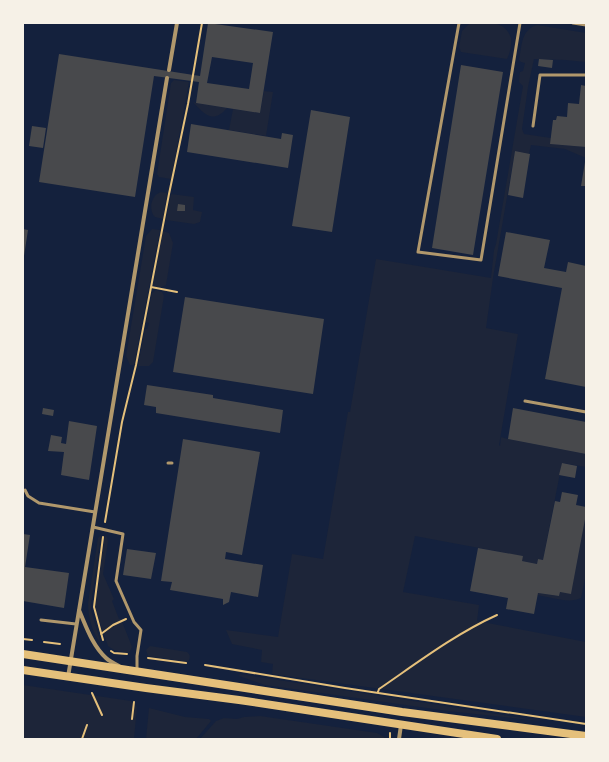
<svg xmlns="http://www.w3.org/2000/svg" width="609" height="762" font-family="Spectral,serif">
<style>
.green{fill:#1d2539}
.building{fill:#48494c;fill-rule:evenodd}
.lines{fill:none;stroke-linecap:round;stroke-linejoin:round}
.path{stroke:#e5c07b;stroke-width:2}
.service{stroke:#b1986c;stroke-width:3}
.minor{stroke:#b1986c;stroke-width:4}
.secondary{stroke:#e5c07b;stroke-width:8}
</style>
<rect width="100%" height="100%" fill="#14213d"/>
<!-- green -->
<path class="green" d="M470 23C486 23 505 19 511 38 512 44 510 53 507 59L461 52 459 47 462 31Z
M537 25 586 33V62L566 60 534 59 528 87 522 129 524 134 551 138V144L586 147V158L565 149 531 145 529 154 515 151 493 278 486 328 518 334 499 445 500 446 501 437 508 439 586 454V467L562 463 543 560 538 559 537 564 522 561V556L415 536 403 592 479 605 477 621 586 642V717L272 674 273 664 261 662 262 650 232 644 226 630 278 637 292 554 323 559 348 412H350L376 259 491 278 494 250 496 244 523 86 519 82 520 72 523 71 525 63 521 62 519 60C522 45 521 30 537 25Z
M174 80 189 82 171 179 159 177 157 174 171 83Z
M264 91 273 92 266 136 229 130 233 109 260 113Z
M193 102 196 103 227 108C213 124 205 115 193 102Z
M161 192 167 193 163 219 155 217C148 210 151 195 161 192Z
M171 194 194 197 193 210 202 212 200 222 194 224 166 220Z
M152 229 160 230 134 365H130L126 356 146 236Z
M163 231 169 233 173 243 166 285 162 287H156L153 284Z
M156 290 162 292 164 296 153 362 149 366H138L145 329H147L149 323 146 322 152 293Z
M586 514V574L581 598C570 604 550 597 537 595L538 593 559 596 560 592 571 593Z
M101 535 91 605V610L101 644C92 632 88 617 88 603L98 538Z
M105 535 107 537 108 542 103 574 114 599 112 601 119 619H121L132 647 129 653 114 650 108 646 96 612V600Z
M150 646 187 652C191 655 190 658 188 662L148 656 146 650Z
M240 674 549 722 448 711 265 685 239 676Z
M23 685 131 701 137 707 134 739H23Z
M149 708 185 717 209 719 211 721 196 739H146Z
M260 716 377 733 384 737 385 739H200L216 721 224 718 237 719 244 717Z"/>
<!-- building -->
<path class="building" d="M208 23 273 32 260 113 196 103 199 82 154 76 135 197 39 182 59 54 200 76ZM212 57 253 63 249 89 207 83Z
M539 59 553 60 552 68 538 66Z
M461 65 503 72 473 255 432 248Z
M581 85 586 86V147L550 144 553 120H556L557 116 567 117 568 103 579 104Z
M311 110 350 117 332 232 292 226Z
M191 124 281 139 282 133 293 135 288 168 187 152Z
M32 126 46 128 43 148 29 146Z
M515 151 530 154 523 198 508 195Z
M585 162H586V186H581Z
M178 204 185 205V211H177Z
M23 229 28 230 24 256H23Z
M506 232 550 240 544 268 566 272 568 262 586 266V387L545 379 562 288 498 276Z
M185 297 324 319 313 394 173 372Z
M147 385 213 395V398L283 410 280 433 156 413V407L144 405Z
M43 408 54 410 53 416 42 414Z
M513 408 586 422V454L508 439Z
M69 421 97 426 89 480 61 475 64 452 48 451 51 435 62 437 61 443 66 444Z
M183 439 260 452 242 555 226 552 225 559 263 565 258 597 231 592 229 602 223 605V599L170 590 172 582 161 581Z
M562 463 577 466 575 478 559 475Z
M562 492 578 495 576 505 586 507V514L571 594 560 592 559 596 538 593 534 614 506 609 508 598 470 591 478 548 523 556 522 561 537 564 538 559 543 560 555 501 560 502Z
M23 534 30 535 25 567 69 573 64 608 23 601Z
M127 549 156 553 151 579 123 575Z"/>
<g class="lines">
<!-- path -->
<path class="path" d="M151 287 177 292
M105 522 122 422 136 365 169 194 188 104 202 23
M101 634 113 625 126 619
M23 639 32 640
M103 640 94 607 103 537
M44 642 60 644
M111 651 114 653 127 654
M148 658 186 663
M205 665 345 688 586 724
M378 692 379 689C417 663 455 634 497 615
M92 693 102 715
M132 719 134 702
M82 739 87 725
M390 739V733"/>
<!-- service -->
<path class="service" d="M459 23 418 252 481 260 520 23
M573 23 586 25
M533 126 540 75H586
M525 401 586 412
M168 463H172
M25 490 28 496 39 503 95 512
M93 527 123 534 116 581 134 622 141 630 137 656V670
M41 620 76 624"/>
<!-- minor -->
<path class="minor" d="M169 70 177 23
M79 610C86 626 92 645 106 658 109 661 115 664 119 666
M68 677 167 78
M399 739 401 725"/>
<!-- secondary -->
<path class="secondary" d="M23 654 402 712 586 736
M23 670 146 688 239 700 497 739"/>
</g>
<!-- border -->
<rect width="609" height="762" fill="none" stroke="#f6f1e7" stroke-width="48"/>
</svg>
